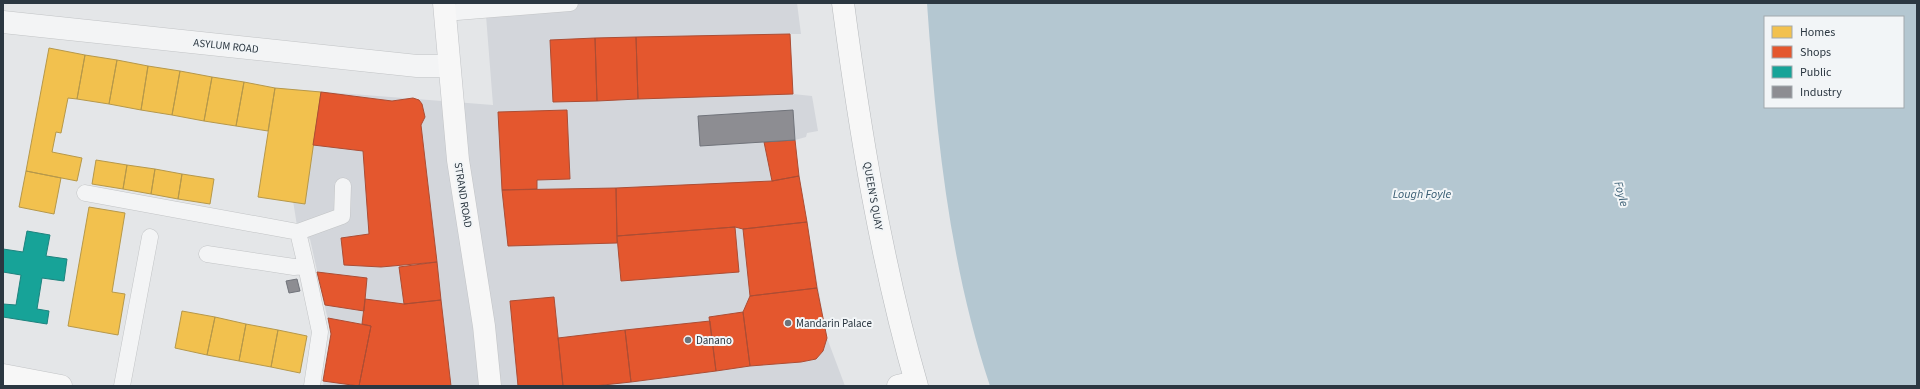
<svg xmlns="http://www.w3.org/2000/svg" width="1920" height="389" font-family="'Source Sans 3',sans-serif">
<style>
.built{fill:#d3d6db}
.water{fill:#b4c7d1;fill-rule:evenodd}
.homes{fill:#f2c14e;stroke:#b6984a}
.shops{fill:#e4572e;stroke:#ac4d34}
.public{fill:#17a398;stroke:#1d837e}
.industry{fill:#8d8d92;stroke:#70737a}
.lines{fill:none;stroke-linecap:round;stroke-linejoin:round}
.service-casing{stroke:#c2c4c6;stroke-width:17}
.minor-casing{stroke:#c2c4c6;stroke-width:23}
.secondary-casing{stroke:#c2c4c6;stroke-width:23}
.primary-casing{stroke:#c1c3c6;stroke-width:23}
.trunk-casing{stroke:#b7babd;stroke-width:23}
.service{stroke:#f3f4f5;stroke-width:16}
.minor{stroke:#f3f4f5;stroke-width:22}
.secondary{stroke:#f7f7f7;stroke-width:22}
.primary{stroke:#f7f7f7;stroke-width:22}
.trunk{stroke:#f7f7f7;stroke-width:22}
.poi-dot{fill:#6c747b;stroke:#f2f5f7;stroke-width:1.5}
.labels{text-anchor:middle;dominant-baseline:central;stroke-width:4;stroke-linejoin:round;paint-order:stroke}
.street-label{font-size:11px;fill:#2b3741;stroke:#f2f5f7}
.poi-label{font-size:11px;fill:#2b3741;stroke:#f2f5f7;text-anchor:start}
.water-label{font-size:12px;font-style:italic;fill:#385c72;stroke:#f2f5f7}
</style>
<rect width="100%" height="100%" fill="#e4e6e8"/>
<!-- built -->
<path class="built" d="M485 3H797L801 34H790L793 94 812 96 818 131 807 133 806 137 795 140 799 176 827 338 845 386H323L331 334 310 239 298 232 275 88 493 105Z"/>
<!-- water -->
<path class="water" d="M927 3H1917V386H990C949 263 936 132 927 3ZM1765 17H1903V107H1765Z"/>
<!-- homes -->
<path class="homes" d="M49 48 85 55 77 99 68 98 61 133 56 132 52 152 82 158 77 181 26 171Z
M85 55 117 60 109 104 77 99Z
M117 60 148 66 141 110 109 104Z
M148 66 180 71 172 115 141 110Z
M180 71 212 77 204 121 172 115Z
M212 77 244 82 236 126 204 121Z
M244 82 275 88 268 131 236 126Z
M275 88 321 92 305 204 258 197Z
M96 160 127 165 123 189 92 184Z
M127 165 155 169 151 194 123 189Z
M155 169 182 174 178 199 151 194Z
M26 171 61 178 54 214 19 207Z
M182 174 214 179 210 204 178 199Z
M89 207 125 213 112 292 125 294 118 335 68 326Z
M182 311 215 317 207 355 175 348Z
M215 317 246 324 239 361 207 355Z
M246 324 278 330 271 367 239 361Z
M278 330 307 336 300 373 271 367Z"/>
<!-- shops -->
<path class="shops" d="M790 34 793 94 638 99 636 37Z
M636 37 638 99 597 101 595 38Z
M595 38 597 101 553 102 550 40Z
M321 92 392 101 413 98 419 100 422 104 425 117 421 125 437 262 381 267 344 265 341 238 369 234 363 151 313 145Z
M567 110 570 179 537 180V189L502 190 498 112Z
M795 140 799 176 772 181 764 142Z
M799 176 807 222 743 229 735 227 617 236 616 188 772 181Z
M616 188 617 243 508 246 502 190Z
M807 222 817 288 750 296 743 229Z
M735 227 739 272 621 281 617 236Z
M437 262 441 300 404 304 399 267Z
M317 272 367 278 364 311 325 305Z
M817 288 827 338 823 351 816 359 801 362 750 366 743 312 750 296Z
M554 297 563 386H518L510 301Z
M365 299 404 304 441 300 451 386H359L371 326 362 324Z
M743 312 750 366 716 371 709 317Z
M328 318 371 326 359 386 323 381 331 334Z
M710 321 716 371 631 382 625 330Z
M625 330 631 382 594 386H563L558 338Z"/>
<!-- public -->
<path class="public" d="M27 231 50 235 46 256 67 259 64 281 42 278 37 309 49 311 47 324 3 317V304L16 305 21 275 3 272V249L23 252Z"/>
<!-- industry -->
<path class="industry" d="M793 110 795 140 700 146 698 116Z
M297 279 300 291 289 293 286 281Z"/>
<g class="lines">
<!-- service casing -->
<g class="service-casing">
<path id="service" d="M445 13 570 3
M85 193 298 232
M207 254 294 267 306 266 320 332 312 386
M306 266 298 232 342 216 343 186
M122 386 150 237"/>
</g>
<!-- minor casing -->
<g class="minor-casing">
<path id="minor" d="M3 22 417 66H449"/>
</g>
<!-- secondary casing -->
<g class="secondary-casing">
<path id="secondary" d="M3 375 61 386
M898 386 915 382"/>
</g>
<!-- primary casing -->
<g class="primary-casing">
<path id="primary" d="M444 3 458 160 484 326 490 386"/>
</g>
<!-- trunk casing -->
<g class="trunk-casing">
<path id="trunk" d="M843 3C860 132 881 261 917 386"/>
</g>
<!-- service -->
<use href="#service" class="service"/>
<!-- minor -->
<use href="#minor" class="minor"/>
<!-- secondary -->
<use href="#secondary" class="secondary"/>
<!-- primary -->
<use href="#primary" class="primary"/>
<!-- trunk -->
<use href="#trunk" class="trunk"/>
</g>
<!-- markers -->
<g class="poi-dot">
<circle cx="788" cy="323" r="4"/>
<circle cx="688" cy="340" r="4"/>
</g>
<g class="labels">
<!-- street labels -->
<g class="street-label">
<text transform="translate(226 46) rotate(6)">ASYLUM ROAD</text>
<text transform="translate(463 195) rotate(81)">STRAND ROAD</text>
<text transform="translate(873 196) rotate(80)">QUEEN'S QUAY</text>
</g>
<!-- poi labels -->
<g class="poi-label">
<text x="796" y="323">Mandarin Palace</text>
<text x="696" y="340">Danano</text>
</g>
<!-- water labels -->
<g class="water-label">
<text x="1422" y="194">Lough Foyle</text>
<text transform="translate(1621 194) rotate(75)">Foyle</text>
</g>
</g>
<!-- border -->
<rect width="1920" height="389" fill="none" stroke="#2b3741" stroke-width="8"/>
<!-- legend -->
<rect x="1764" y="16" width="140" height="92" fill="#f2f5f7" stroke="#a2a9ae"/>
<rect x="1772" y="26" width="20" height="12" fill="#f2c14e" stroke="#a2a9ae"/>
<text x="1800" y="36" font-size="12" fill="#2b3741">Homes</text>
<rect x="1772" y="46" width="20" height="12" fill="#e4572e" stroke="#a2a9ae"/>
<text x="1800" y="56" font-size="12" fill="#2b3741">Shops</text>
<rect x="1772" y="66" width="20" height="12" fill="#17a398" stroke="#a2a9ae"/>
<text x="1800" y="76" font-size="12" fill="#2b3741">Public</text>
<rect x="1772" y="86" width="20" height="12" fill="#8d8d92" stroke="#a2a9ae"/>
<text x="1800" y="96" font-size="12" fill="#2b3741">Industry</text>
</svg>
